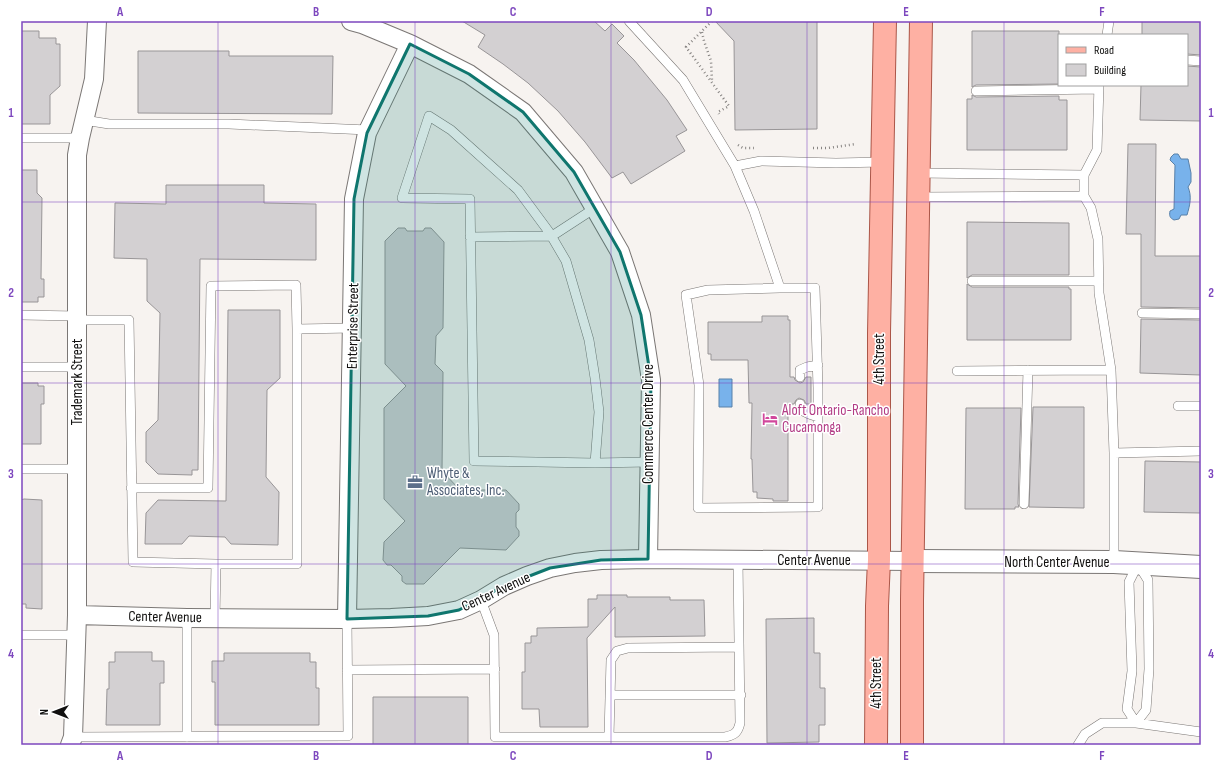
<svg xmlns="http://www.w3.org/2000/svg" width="1222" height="766" font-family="'Sofia Sans Condensed',sans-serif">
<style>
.water{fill:#78b2eb;stroke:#5981a9}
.building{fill:#d3d0d2;stroke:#989597}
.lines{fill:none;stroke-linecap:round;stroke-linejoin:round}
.service-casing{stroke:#7b7775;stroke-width:10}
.minor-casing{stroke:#7b7775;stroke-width:20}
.tertiary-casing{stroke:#7b7775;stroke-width:24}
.primary-casing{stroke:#ab5648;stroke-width:24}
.path{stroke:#888583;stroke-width:2.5;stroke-dasharray:1 3;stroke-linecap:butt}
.service{stroke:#fff;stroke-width:9}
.minor{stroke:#fff;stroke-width:18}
.tertiary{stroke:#fff;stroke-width:22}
.primary{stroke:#feb0a3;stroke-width:22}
.marked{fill:#0f766e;fill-opacity:0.2;stroke:#0f766e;stroke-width:3;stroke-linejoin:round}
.grid{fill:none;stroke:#7d47be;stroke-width:1;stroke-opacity:0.55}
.labels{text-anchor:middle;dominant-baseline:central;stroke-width:3;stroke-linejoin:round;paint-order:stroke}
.street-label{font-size:15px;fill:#11100f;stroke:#fff}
.hotel-label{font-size:15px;fill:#b23c85;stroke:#fff;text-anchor:start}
.service-label{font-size:15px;fill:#4e5e75;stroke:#fff;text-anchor:start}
.neatline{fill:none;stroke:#7d47be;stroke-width:1.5}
.grid-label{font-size:13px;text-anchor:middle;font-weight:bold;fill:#7d47be}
</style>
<rect width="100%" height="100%" fill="#f7f3f0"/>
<!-- water -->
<path class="water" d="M1174 154H1178L1181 159H1188L1191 173V182L1188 187C1192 196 1190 205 1187 215H1181L1179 219 1174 220C1170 218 1169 216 1170 211L1174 209 1175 165 1170 160 1171 157Z
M719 379H732V407H719Z"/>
<!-- building -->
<path class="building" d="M462 21H594L605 31 612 24 624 36 617 43 634 60 667 100 687 130 676 136 685 151 631 184 623 172 612 178 585 142 558 111 528 83 503 64 478 47 485 35Z
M715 21H817V129L735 130 734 41Z
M1142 21H1201V55L1187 54V35H1142Z
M21 31H39V38H56V44H60V86L50 95V124H21Z
M972 31H1059V84L976 85 972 87Z
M138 51H229V56H333L332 114 138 113Z
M1187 66 1201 67V121L1140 120 1141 85H1187Z
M972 95 976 97 1059 96V100H1067V150H967V99H972Z
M1128 144H1156L1155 256H1201V308L1141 307V234H1126Z
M21 170H37V193L42 198 41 279H44V297H38V302H21Z
M166 185H264V203L316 204V260L200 259 198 470H192V475L158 474 146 462V432L158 420 160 313 147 301V259L114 258 115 203 166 204Z
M967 222 1069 223V275H972L967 278Z
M398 228H405L407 231H423L425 228H431L444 242 443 328 436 336 435 364 443 372 442 471 460 490H506L519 504V510L516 513V527L519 531V536L506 550 460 548 424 584H406L402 581V576L391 565H387L383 560 384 542 405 521 384 499V408L406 386 385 364V241Z
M967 284 972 287H1069V289H1071V340H967Z
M228 310H280V378L267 390 266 477 279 492 278 545 231 544 225 537 189 536 182 544H145L146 513 158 500 226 501Z
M762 316H788V320H790V377H794L795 380 800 383 803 382 806 377H811V404H806L804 400 799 398 796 400 794 404H788V501H773V499L757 498V492H753L752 459H751L752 403H749L748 360H711V354H708V322H762Z
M1141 319 1201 320V375L1140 373Z
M21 383H38V386H44V404H41V444H21Z
M1033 407H1084V508L1029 507Z
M966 408H1021L1018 504 1019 507H1015V509H965Z
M1145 461 1201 462V513L1144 512Z
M24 499 42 500V609L26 608V604H21V500Z
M597 595H627V597H670V600H704L705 636 615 637V607L587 638 588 727H540L539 709H522V672H525V643H531V636H537V628L588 627V599H597Z
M814 618V653H820V688H825V725H819V742L767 743 766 619Z
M115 652H152V661H164V683H160V725H106L107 689H109V662H115Z
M224 653H310V662H316V688H319V725H215V682H212V661H224Z
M373 697H468V745H373Z"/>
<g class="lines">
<!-- service casing -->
<g class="service-casing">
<path id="service" d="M629 21 683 80 735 166
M1107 35 1109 21
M1187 60 1201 61
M1099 85 1097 150 1084 175V196L1091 208 1098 239 1099 293 1111 370 1114 453V562
M976 91 1098 89
M84 120 109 124H229L368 130
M21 138H80
M919 173 1084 175
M918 197 1084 196
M470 237 552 236 595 208
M972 281H1099
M780 288H815L818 388V507L698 508 699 385 686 295 708 290 780 288 754 211 735 166 761 161 836 163 883 162
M1142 313 1201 314
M21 315 77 316
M77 320H129L133 562 216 564
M21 367H77
M957 371 1111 370
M800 377V370L807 367 818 365
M800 404 801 410 809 414 818 417
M1178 406H1201
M1114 453 1201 451
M595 463 474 461 470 199 402 198 429 116 451 130 518 190 549 232 566 261 589 340 595 378 599 412 595 463 649 462
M21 469H76
M131 488H208L211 286 296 285 297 329
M1024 504 1028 370
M1138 564 1148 580 1149 669 1146 710 1136 723 1127 709 1132 671 1129 582Z
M481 600 494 635 495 737H725C735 735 738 732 740 723L738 560
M215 618 216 564H297V329L353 328
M21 635H77
M347 670 495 669
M610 695H741
M609 736 611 660 617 651 628 648 739 647
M73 737 348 736 347 619
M187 737V618
M1078 745 1085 734 1102 723H1136L1201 732"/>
</g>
<!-- minor casing -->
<g class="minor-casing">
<path id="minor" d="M351 21 362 24 410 44 469 74 523 112 574 172 620 252 641 315 651 380 648 559
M77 615 187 618 347 619 391 618 428 616 459 610 481 600 504 586 527 576 550 568 575 563 601 560 648 559 913 561
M347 619 354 199 367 133 410 44
M70 745 73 737 77 615V155L80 138 94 79 97 21"/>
</g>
<!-- tertiary casing -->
<g class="tertiary-casing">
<path id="tertiary" d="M913 561 1114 562 1201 567"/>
</g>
<!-- primary casing -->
<g class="primary-casing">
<path id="primary" d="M876 745 877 606 879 560V333L885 21
M912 745V601L921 21"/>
</g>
<!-- path -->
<path class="path" d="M712 21 686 47 729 106 718 112 719 114
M702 32 704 41 711 61 712 81
M738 145 743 148H754
M813 148H828L856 144"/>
<!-- service -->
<use href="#service" class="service"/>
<!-- minor -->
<use href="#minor" class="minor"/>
<!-- tertiary -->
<use href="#tertiary" class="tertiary"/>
<!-- primary -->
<use href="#primary" class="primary"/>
</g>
<!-- marked area -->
<path class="marked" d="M410 44 469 74 523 112 574 172 620 252 641 315 651 380 648 559 601 560 550 568 504 586 459 610 428 616 347 619 354 199 367 133Z"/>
<!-- grid -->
<path class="grid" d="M218 21V745M415 21V745M611 21V745M807 21V745M1004 21V745M21 202H1201M21 383H1201M21 564H1201"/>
<!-- icons -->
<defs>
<g id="hotel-bare" transform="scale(1.2)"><path d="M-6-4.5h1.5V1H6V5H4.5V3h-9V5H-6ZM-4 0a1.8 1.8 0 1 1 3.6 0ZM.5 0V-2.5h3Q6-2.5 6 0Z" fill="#d1479c" stroke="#fff" stroke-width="2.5" paint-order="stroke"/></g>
<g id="office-bare" transform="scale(1.2)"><path d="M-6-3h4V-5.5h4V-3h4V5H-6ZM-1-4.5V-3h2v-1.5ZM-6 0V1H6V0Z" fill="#5c6f8a" stroke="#fff" stroke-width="2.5" paint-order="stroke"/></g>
</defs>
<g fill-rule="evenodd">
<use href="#hotel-bare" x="770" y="419"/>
<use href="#office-bare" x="415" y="482"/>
</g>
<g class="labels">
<!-- street labels -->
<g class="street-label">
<text transform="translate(353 326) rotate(-89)">Enterprise Street</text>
<text transform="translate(879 359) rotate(-90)">4th Street</text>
<text transform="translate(77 382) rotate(-90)">Trademark Street</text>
<text transform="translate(648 424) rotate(-90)">Commerce Center Drive</text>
<text x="814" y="560">Center Avenue</text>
<text x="1057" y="562">North Center Avenue</text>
<text transform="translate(496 592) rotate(-25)">Center Avenue</text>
<text transform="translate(165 617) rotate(1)">Center Avenue</text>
<text transform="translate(876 683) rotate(-90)">4th Street</text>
</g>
<!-- hotel labels -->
<g class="hotel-label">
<text x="782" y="410">Aloft Ontario-Rancho<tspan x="782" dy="17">Cucamonga</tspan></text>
</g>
<!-- service labels -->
<g class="service-label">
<text x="427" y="473">Whyte &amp;<tspan x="427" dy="17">Associates, Inc.</tspan></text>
</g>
</g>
<!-- border -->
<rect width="1222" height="766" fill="none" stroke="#ffffff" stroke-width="44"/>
<!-- legend -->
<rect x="1058" y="34" width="130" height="52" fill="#ffffff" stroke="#a09f9f"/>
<rect x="1066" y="47" width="20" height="6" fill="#feb0a3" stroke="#a09f9f"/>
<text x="1094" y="54" font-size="12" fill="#11100f">Road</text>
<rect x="1066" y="64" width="20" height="12" fill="#d3d0d2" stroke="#a09f9f"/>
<text x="1094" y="74" font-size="12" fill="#11100f">Building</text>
<!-- north arrow -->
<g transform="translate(54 712) rotate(270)" stroke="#ffffff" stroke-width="3" paint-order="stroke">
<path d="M0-3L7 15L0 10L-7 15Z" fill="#11100f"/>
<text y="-6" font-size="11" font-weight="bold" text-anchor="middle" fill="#11100f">N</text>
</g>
<rect x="22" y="22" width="1178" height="722" class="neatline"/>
<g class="grid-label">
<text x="120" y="16">A</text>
<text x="316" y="16">B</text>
<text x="513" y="16">C</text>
<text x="709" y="16">D</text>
<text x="906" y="16">E</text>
<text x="1102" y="16">F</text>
<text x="11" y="117">1</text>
<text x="1211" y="117">1</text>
<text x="11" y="297">2</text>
<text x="1211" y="297">2</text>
<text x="11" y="478">3</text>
<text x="1211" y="478">3</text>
<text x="11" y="658">4</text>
<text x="1211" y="658">4</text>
<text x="120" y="760">A</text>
<text x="316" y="760">B</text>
<text x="513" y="760">C</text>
<text x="709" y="760">D</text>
<text x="906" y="760">E</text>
<text x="1102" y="760">F</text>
</g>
</svg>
